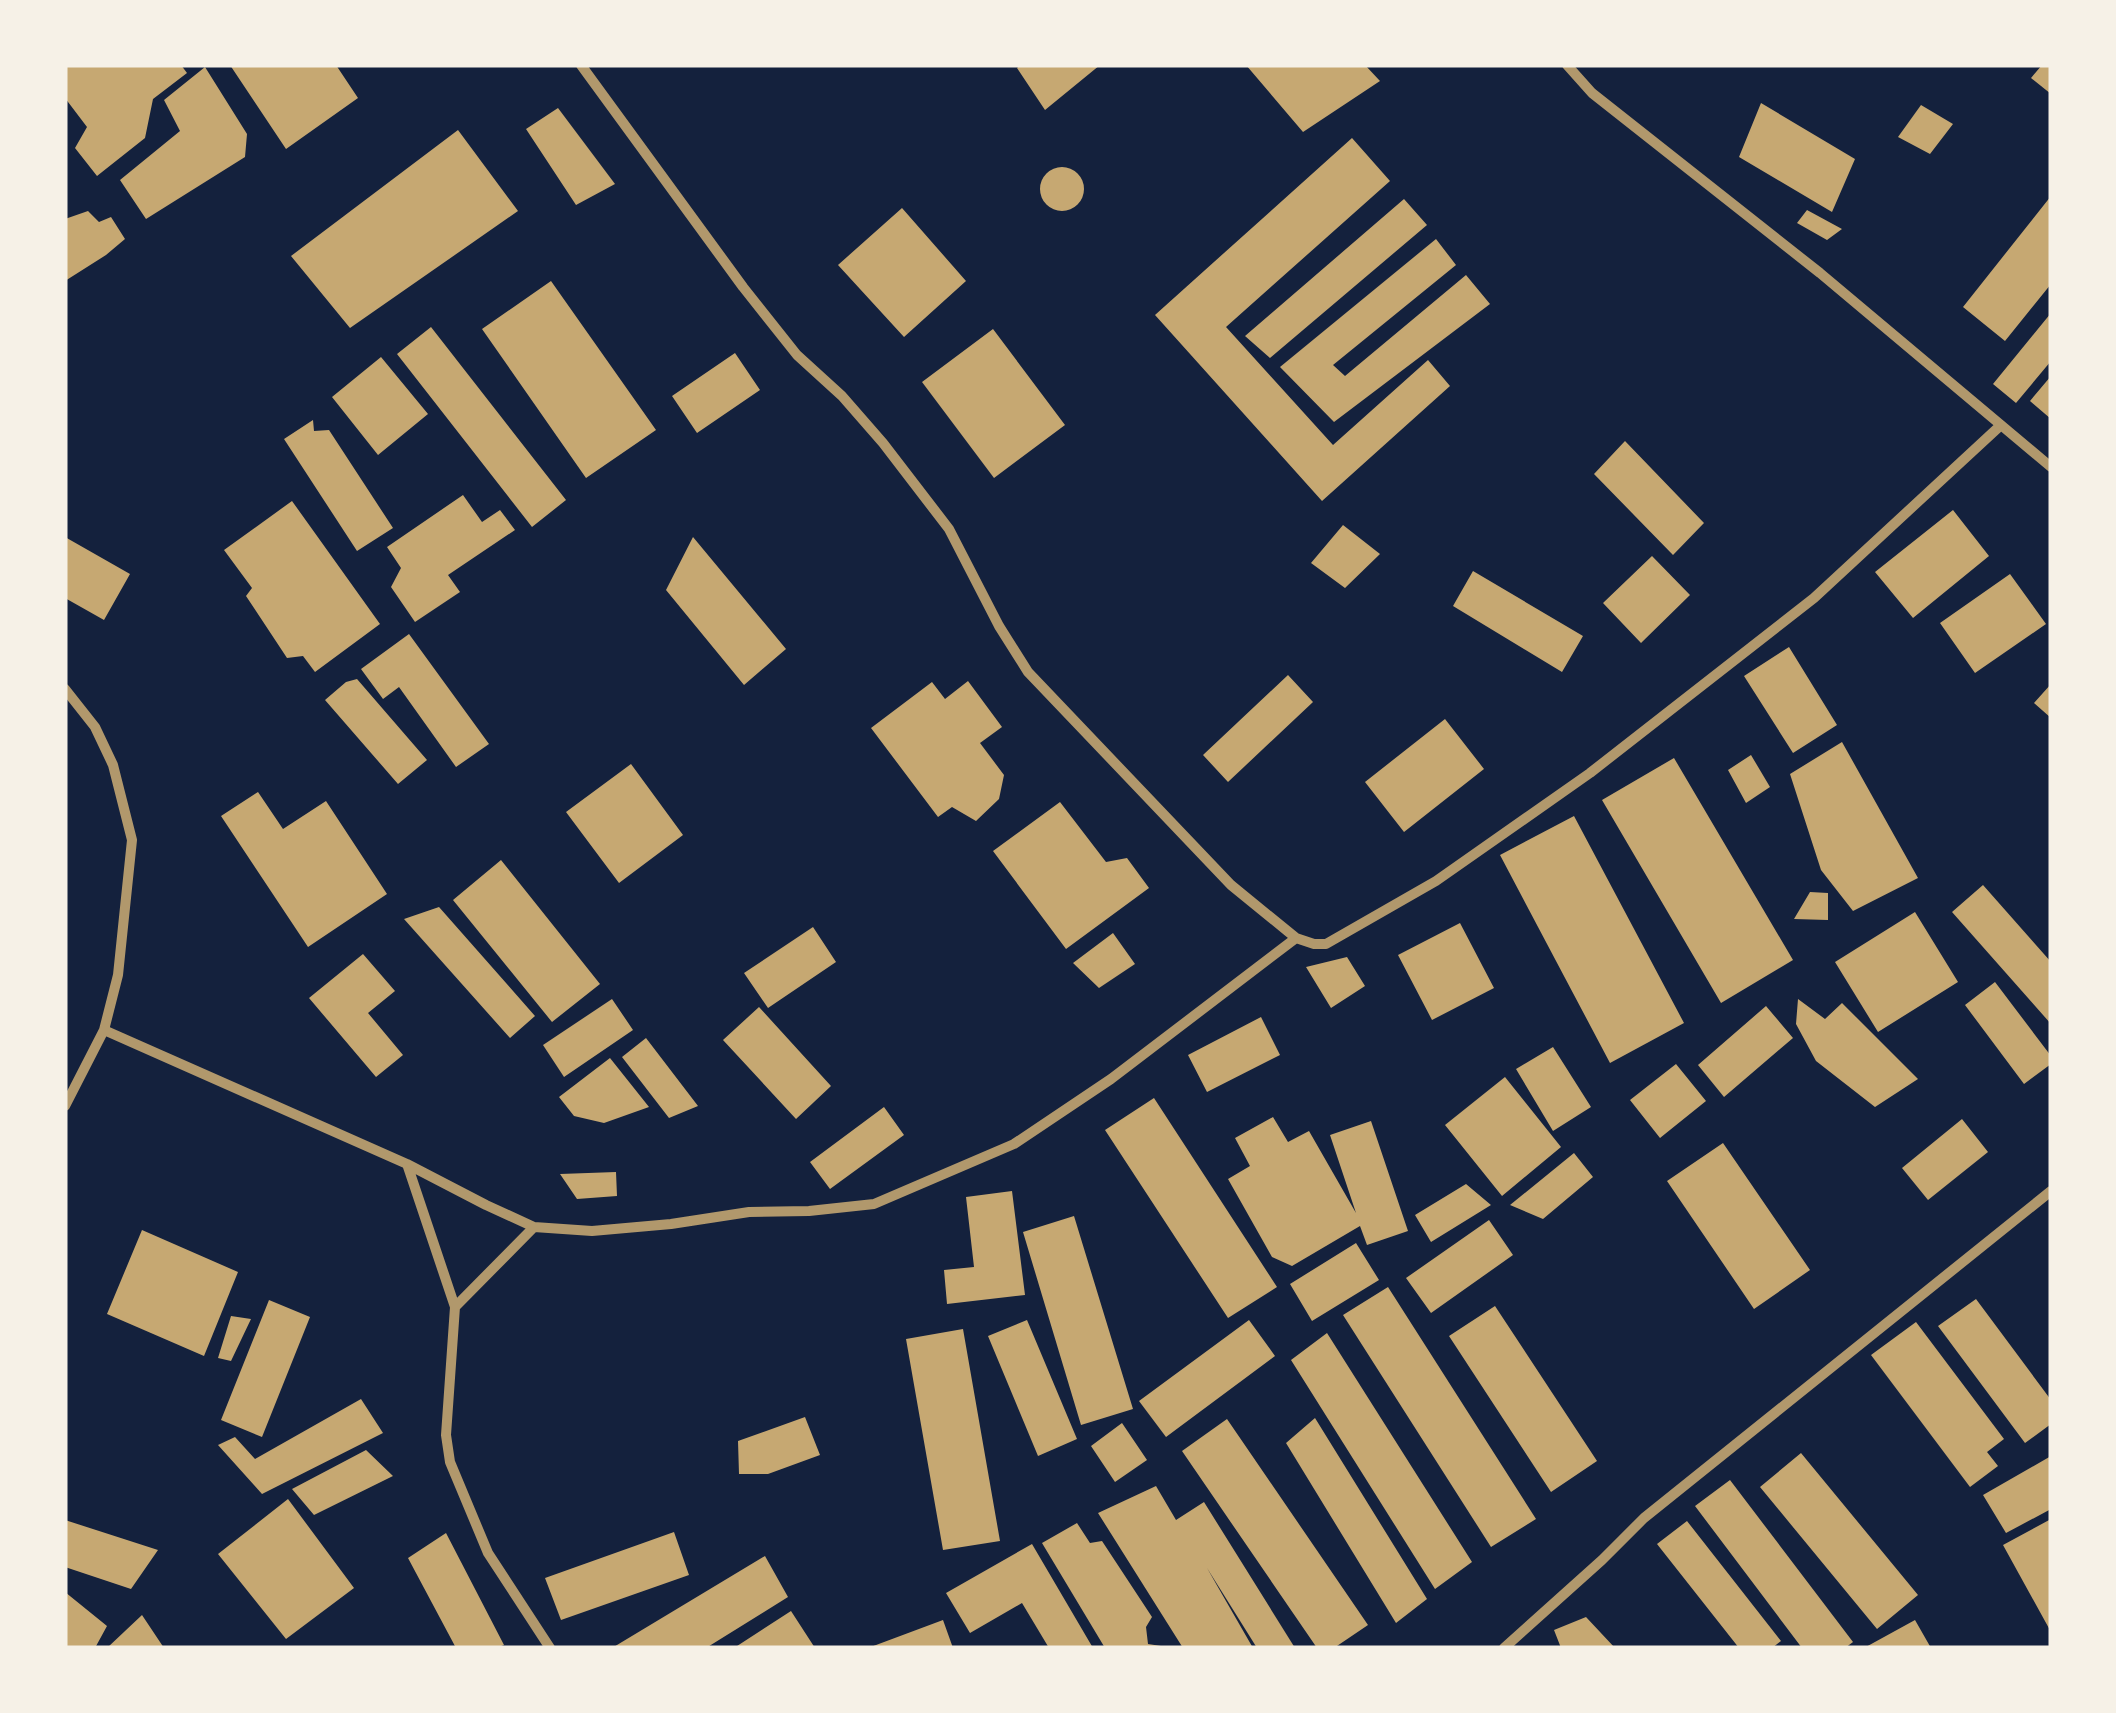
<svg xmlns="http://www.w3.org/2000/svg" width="2116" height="1713" font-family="'Fira Sans',sans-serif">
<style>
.building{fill:#c6a872}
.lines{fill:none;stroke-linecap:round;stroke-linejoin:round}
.minor{stroke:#b1986c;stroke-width:10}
</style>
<rect width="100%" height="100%" fill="#14213d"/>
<!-- building -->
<path class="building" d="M65 65H181L187 73 153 99 145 138 97 176 75 148 87 127 65 98Z
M230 65H336L358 98 286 149Z
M1020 65H1100L1045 110 1017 68Z
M1246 65H1365L1380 81 1303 132Z
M2042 65H2051V94L2031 78Z
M205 67 247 134 245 157 146 219 120 180 180 131 164 100Z
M1761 103 1855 159 1832 212 1739 157Z
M1921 105 1953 124 1930 154 1898 137Z
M558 108 615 184 576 205 526 129Z
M458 130 518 211 350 328 291 256Z
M1352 138 1390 181 1226 327 1333 445 1428 360 1450 386 1322 501 1155 315Z
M1040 189a22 22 0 1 1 44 0a22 22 0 1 1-44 0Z
M2051 196V284L2005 341 1963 307Z
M1404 199 1427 225 1270 358 1245 336Z
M902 208 966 281 904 337 838 265Z
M1807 210 1842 229 1827 240 1797 223Z
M88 211 99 222 111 217 125 239 106 255 65 281V219Z
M1436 239 1456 265 1333 365 1345 376 1466 275 1490 304 1334 422 1280 367Z
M551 281 656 430 586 478 482 329Z
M2051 313V361L2016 403 1993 384Z
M431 327 566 500 532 527 397 354Z
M993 329 1065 425 994 478 922 382Z
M735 353 760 390 697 433 672 396Z
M381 357 428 414 378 455 332 397Z
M2051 376V419L2030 401Z
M313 420 314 431 329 430 393 528 357 551 284 439Z
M1625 441 1704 523 1673 555 1594 474Z
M463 495 482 522 500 510 515 530 448 575 460 592 415 622 391 587 401 568 387 547Z
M292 501 380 624 315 672 303 656 287 658 246 596 252 588 224 550Z
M1953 510 1989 556 1913 618 1875 572Z
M1343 525 1380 554 1345 588 1311 563Z
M65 537 130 574 104 620 65 598Z
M693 537 786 649 744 685 666 590Z
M1652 556 1690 595 1641 643 1603 603Z
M1473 571 1583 636 1562 672 1453 606Z
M2010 574 2046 624 1975 673 1940 623Z
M409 634 489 744 456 767 399 687 383 699 361 669Z
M1789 647 1837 725 1793 753 1744 676Z
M1288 675 1313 702 1228 782 1203 755Z
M357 679 427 760 398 784 325 700 346 682Z
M968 681 1002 727 980 743 1004 775 999 799 976 821 952 807 938 817 871 728 932 682 945 699Z
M2051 684V718L2034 703Z
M1445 719 1484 769 1404 832 1365 782Z
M1842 742 1918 878 1853 911 1821 870 1790 774Z
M1751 755 1770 787 1746 803 1728 770Z
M1674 758 1793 960 1721 1003 1602 800Z
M631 764 683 835 619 883 566 812Z
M258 792 283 829 326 801 387 894 308 947 221 816Z
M1060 802 1106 862 1127 858 1149 888 1066 949 993 851Z
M1574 816 1684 1023 1610 1063 1500 855Z
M501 860 600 984 552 1022 453 900Z
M1983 885 2051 962V1024L1952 912Z
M1810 892 1828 893V920L1794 919Z
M439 907 535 1016 510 1038 404 919Z
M1915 912 1958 982 1878 1032 1835 962Z
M1460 923 1494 988 1432 1020 1398 955Z
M813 927 836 962 768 1008 744 973Z
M1113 933 1135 964 1099 988 1073 963Z
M363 954 395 991 368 1013 403 1055 376 1077 309 998Z
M1347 957 1365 986 1331 1008 1306 967Z
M1995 982 2051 1056V1064L2024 1084 1965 1005Z
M612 999 633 1030 564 1077 543 1045Z
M1798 999 1825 1019 1842 1003 1918 1079 1875 1107 1816 1061 1796 1024Z
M1766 1006 1793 1038 1724 1097 1698 1065Z
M759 1007 831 1086 796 1119 723 1040Z
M1261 1017 1280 1055 1207 1092 1188 1055Z
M646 1038 698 1106 669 1118 622 1057Z
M1553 1047 1591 1107 1553 1131 1516 1069Z
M610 1058 649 1107 604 1123 574 1116 559 1097Z
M1676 1064 1706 1101 1660 1138 1630 1100Z
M1505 1077 1561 1147 1502 1196 1445 1125Z
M1154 1098 1277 1287 1228 1318 1105 1130Z
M884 1107 904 1135 830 1189 810 1162Z
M1273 1117 1288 1142 1309 1131 1356 1213 1330 1135 1371 1121 1408 1231 1367 1245 1360 1226 1292 1266 1272 1257 1228 1179 1250 1166 1235 1138Z
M1962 1119 1988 1152 1928 1200 1902 1168Z
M1723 1143 1810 1270 1754 1309 1667 1181Z
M1574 1153 1593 1177 1543 1219 1510 1205Z
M616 1172 617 1196 577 1199 560 1174Z
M1466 1184 1491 1205 1431 1242 1415 1215Z
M1012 1191 1025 1295 947 1304 944 1270 974 1267 966 1197Z
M1074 1216 1133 1409 1081 1425 1023 1232Z
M1489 1220 1513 1255 1431 1313 1406 1278Z
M142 1230 238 1272 204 1356 107 1314Z
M1356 1243 1379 1280 1312 1321 1290 1284Z
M1388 1287 1536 1519 1491 1547 1343 1315Z
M1976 1299 2051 1400V1424L2025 1443 1938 1326Z
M269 1300 310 1317 262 1437 221 1420Z
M1495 1306 1597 1461 1551 1492 1449 1336Z
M231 1316 251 1319 231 1361 218 1358Z
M1027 1320 1077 1439 1038 1456 988 1336Z
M1249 1320 1275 1356 1166 1437 1139 1401Z
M1916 1322 2004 1439 1987 1452 1998 1466 1970 1487 1871 1355Z
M963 1329 1000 1541 943 1550 906 1339Z
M1327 1333 1472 1562 1435 1589 1291 1360Z
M361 1399 383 1433 262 1494 218 1445 235 1437 255 1459Z
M805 1417 820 1455 768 1474H739L738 1441Z
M1315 1418 1427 1599 1396 1623 1286 1443Z
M1227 1419 1368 1625 1334 1648H1317L1182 1451Z
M1122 1423 1147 1460 1115 1482 1091 1446Z
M366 1450 393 1476 314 1515 292 1489Z
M1801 1453 1918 1595 1877 1629 1760 1487Z
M2051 1456V1509L2006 1533 1983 1495Z
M1730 1480 1853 1642 1845 1648H1802L1695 1506Z
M1156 1486 1176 1520 1204 1502 1295 1648H1257L1207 1568 1253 1648H1183L1098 1513Z
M288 1499 354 1588 286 1639 218 1554Z
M2051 1519V1632L2003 1545Z
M65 1520 158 1550 131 1589 65 1567Z
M1687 1521 1781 1641 1772 1648H1739L1657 1544Z
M1077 1523 1090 1543 1102 1541 1152 1617 1146 1627 1148 1644 1161 1646V1648H1105L1042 1543Z
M674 1532 689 1575 561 1620 545 1578Z
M446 1533 504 1645 496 1648H456L408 1558Z
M1032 1544 1093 1648H1049L1022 1603 970 1633 946 1593Z
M765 1556 788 1597 706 1648H612Z
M65 1592 107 1626 95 1648H65Z
M791 1611 815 1648H734Z
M142 1615 164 1648H107Z
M1586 1617 1615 1648H1561L1554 1630Z
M943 1620 953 1648H868Z
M1915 1620 1931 1648H1864Z"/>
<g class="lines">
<!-- minor -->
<path class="minor" d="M581 65 743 287 797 355 842 396 883 443 949 529 999 626 1028 672 1231 885 1296 938 1314 944H1326L1436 881 1590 773 1814 598 2001 425
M1567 65 1592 93 1820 273 2051 467
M65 689 95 727 113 765 132 840 118 975 104 1030 65 1106
M104 1030 407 1164 486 1205 534 1227 592 1231 671 1224 749 1212 809 1211 874 1204 1014 1144 1111 1079 1296 938
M407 1164 455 1307 446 1435 450 1462 488 1553 550 1648
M455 1307 534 1227
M1504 1648 1602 1560 1644 1518 2051 1191"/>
</g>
<!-- border -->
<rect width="2116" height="1713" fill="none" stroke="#f6f1e7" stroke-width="135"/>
</svg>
